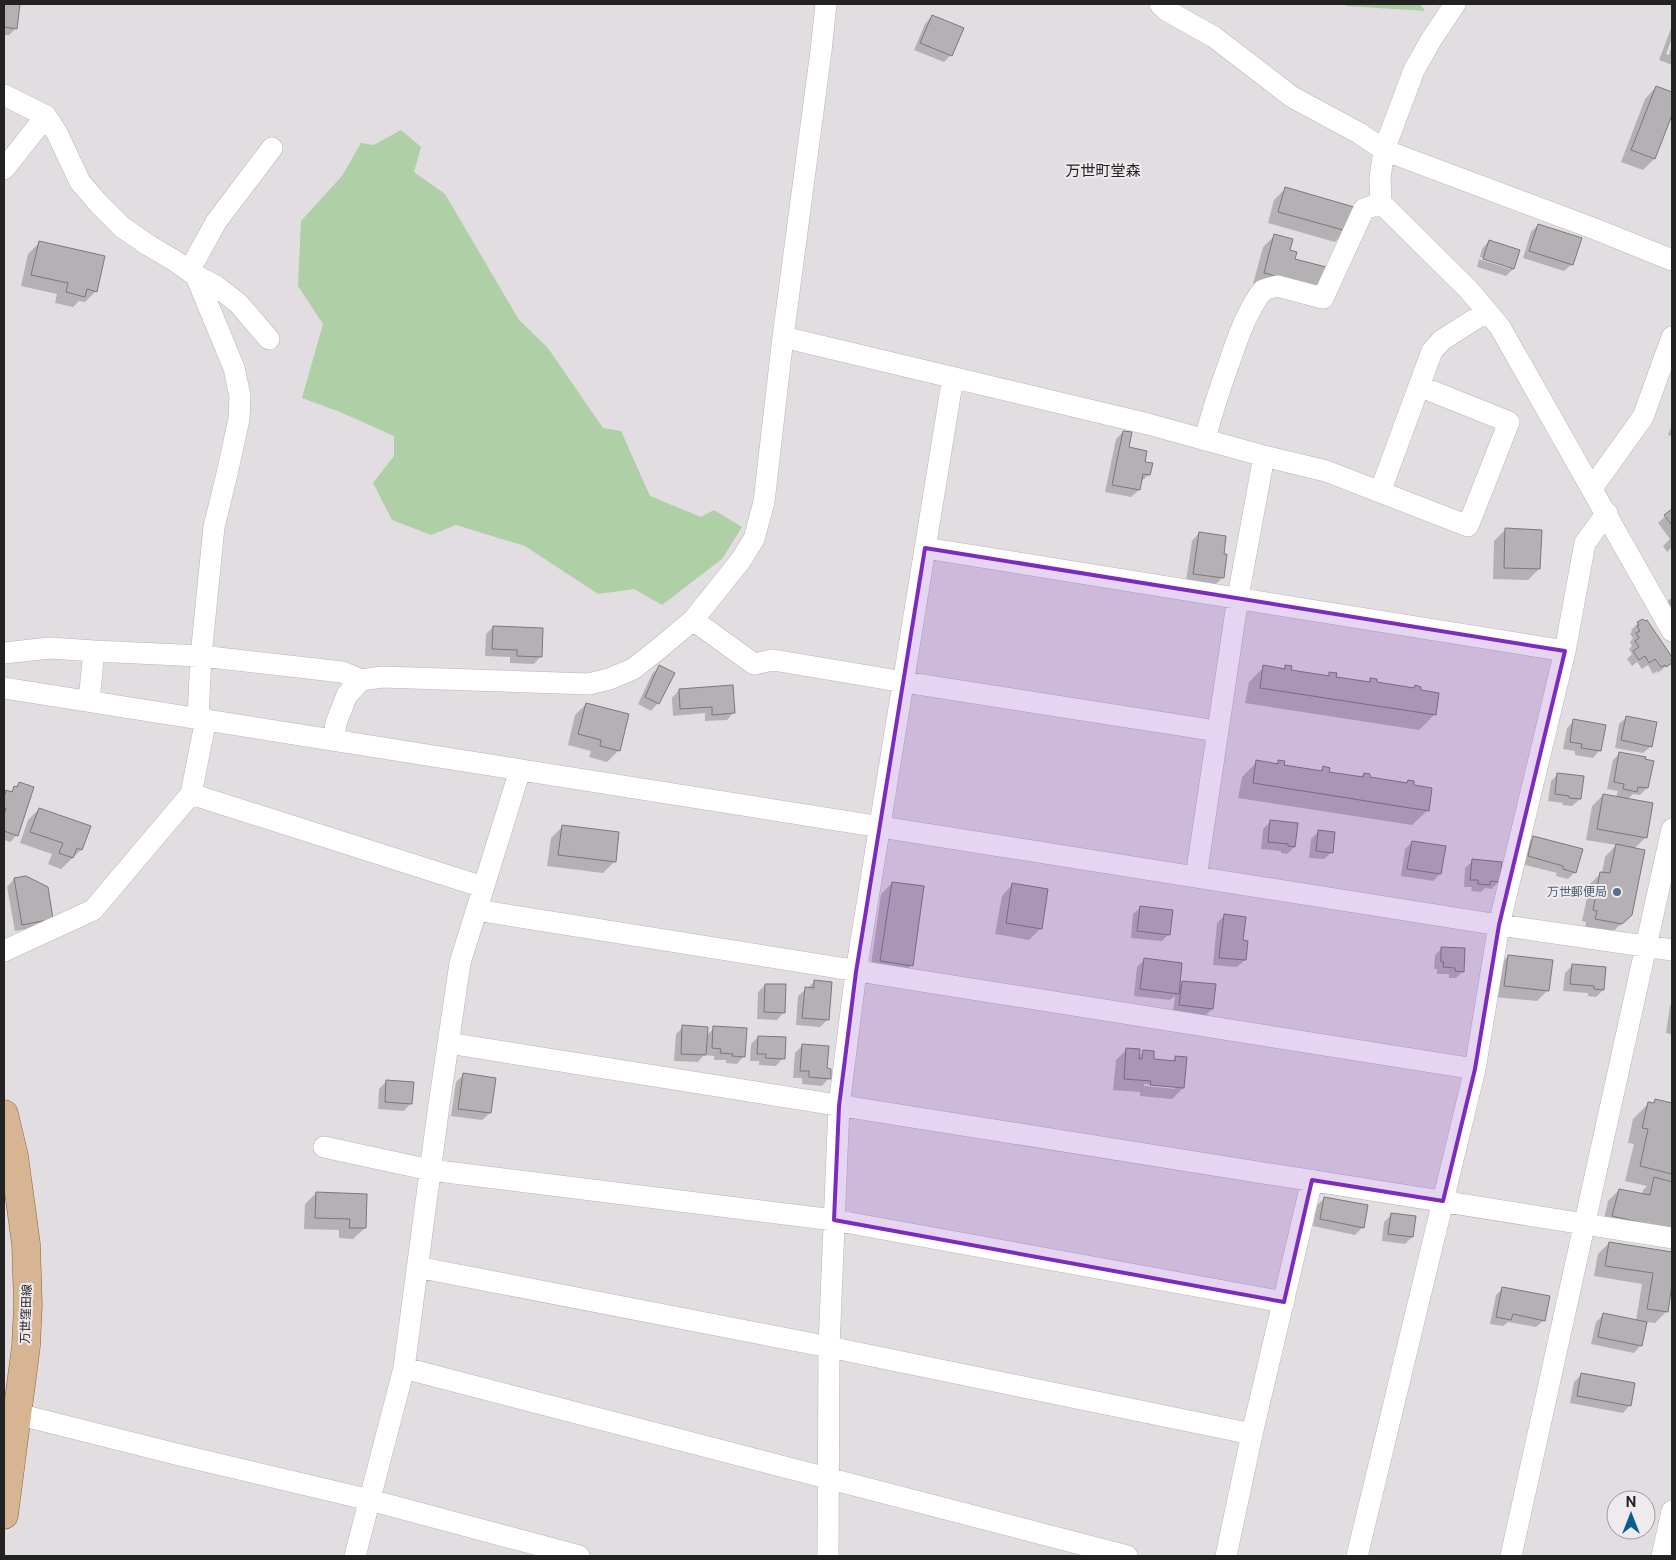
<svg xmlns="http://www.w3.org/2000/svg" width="1676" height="1560" font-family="'Public Sans','Noto Sans JP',sans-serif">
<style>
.green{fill:#afcfa7}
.shadow{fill:#0003;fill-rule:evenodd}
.building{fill:#b5b0b4;stroke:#7b777a}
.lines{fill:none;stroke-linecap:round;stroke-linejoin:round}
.minor-casing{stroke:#b9b4b9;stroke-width:22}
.major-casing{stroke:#87623c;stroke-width:29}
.minor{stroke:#fff;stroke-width:21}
.major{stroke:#d7b592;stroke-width:28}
.marked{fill:#7b2cbf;fill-opacity:0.2;stroke:#7b2cbf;stroke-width:4;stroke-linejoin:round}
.service-dot{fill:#5c6f8a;stroke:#eeeaee;stroke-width:2}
.labels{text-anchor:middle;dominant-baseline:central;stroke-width:4;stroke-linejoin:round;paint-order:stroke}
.service-label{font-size:12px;fill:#4e5e75;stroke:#eeeaee;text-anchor:end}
.street-label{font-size:12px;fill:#232223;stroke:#eeeaee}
.quarter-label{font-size:15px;fill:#232223;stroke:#eeeaee}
</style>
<rect width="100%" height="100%" fill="#e1dde1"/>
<!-- green -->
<path class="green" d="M1343 4H1420L1425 11 1346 6Z
M401 130 421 147 414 172 445 194 519 320 548 348 603 428 621 431 650 496 701 517 714 510 742 527 722 559 662 605 634 589 598 594 525 546 456 525 431 535 392 520 373 483 394 456V436L340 412 302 398 323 324 298 286 301 221 342 176 361 143 374 145Z"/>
<!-- shadow -->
<path class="shadow" d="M4 4H19L16 28 9 35H4Z
M932 16 951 55 944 62 914 50 925 24Z
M1672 26V38L1666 54 1669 55 1672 45V65L1659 60Z
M1656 87 1672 93V111L1654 159 1643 170 1621 162 1645 99Z
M1285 189 1346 230 1335 242 1268 223 1274 200Z
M1538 225 1572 264 1564 271 1523 258 1531 232Z
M1274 236 1294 260 1308 298 1253 284 1263 247Z
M1489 241 1513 269 1506 276 1477 267 1479 259 1510 269V267L1480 257 1482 249Z
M39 243 96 291 85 302 79 301 73 307 55 303 57 294 21 286 28 254Z
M1672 425V436L1668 435Z
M1123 432 1127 448 1144 463 1149 475 1140 482 1139 490 1131 497 1105 492 1116 439Z
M1672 510V547L1667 552 1663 546 1670 539 1658 523Z
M1505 530 1539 569 1528 580 1493 579 1494 541Z
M1199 533 1222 578 1215 585 1186 581 1192 541Z
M1672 597V615L1658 610 1670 599Z
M1647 621 1672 659 1670 661 1671 662 1658 673 1657 671 1653 674 1648 665 1642 669 1637 662 1632 666 1627 659 1632 654 1629 649 1632 646 1630 642 1633 638 1630 634 1632 632 1631 630 1638 623Z
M493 627 541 656 534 664 510 663V657L485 656 486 634Z
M1286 666 1290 671 1326 677 1330 673 1335 678 1367 683 1371 679 1375 683 1412 689 1415 687 1419 691 1438 694 1434 715 1419 730 1245 703 1249 682 1264 667 1282 670Z
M659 667 658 703 651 711 638 704 652 674Z
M679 690 734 712 727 720 705 721V713L673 716 672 698Z
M586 704 619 750 607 762 589 757 591 751 568 745 575 715Z
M1627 717 1651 746 1643 753 1615 748 1619 724Z
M1574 721 1600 750 1593 758 1575 755V751L1563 749 1567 728Z
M1620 753 1647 788 1640 795 1633 794 1627 800 1646 837 1634 849 1631 915 1609 935 1585 930 1586 922 1582 921 1590 884 1602 872 1605 857 1616 845 1586 840 1592 806 1603 795 1616 797 1618 791 1607 789 1613 760Z
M1279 761 1283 766 1320 771 1323 768 1328 773 1360 778 1364 774 1369 778 1406 784 1408 782 1428 810 1412 825 1238 798 1242 777 1257 762 1275 765Z
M1558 774 1580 799 1572 806 1562 805 1563 803 1548 801 1551 781Z
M19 784 17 835 10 842 4 840V795L6 792 9 793Z
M39 809 81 850 61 869 48 864 52 854 20 843 28 820Z
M1271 821 1294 847 1287 854 1281 853V851L1261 849 1263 829Z
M562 827 615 861 603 873 547 866 551 838Z
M1319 831 1332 852 1324 859 1309 858 1311 839Z
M1534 837 1575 872 1568 879 1556 876 1557 873 1521 864 1526 844Z
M1412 842 1440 874 1433 881 1401 876 1405 849Z
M1473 861 1499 881 1492 889 1485 888 1481 892 1471 891 1472 887H1464L1465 868Z
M26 877 46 888 45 926 15 931 7 887 14 879Z
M892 883 911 965 900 977 870 972 881 894Z
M1013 884 1040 929 1029 940 995 934 1002 896Z
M1141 907 1169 934 1162 941 1131 938 1133 914Z
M1224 916 1242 942 1245 960 1237 967 1213 965 1217 923Z
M1442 948 1463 971 1456 978H1449V974H1437V969H1434L1435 955Z
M1508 956 1548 990 1537 1001 1494 997 1497 968Z
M1144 960 1178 986 1183 982 1212 1009 1205 1016 1173 1012 1175 996 1170 1000 1134 996 1137 967Z
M1573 965 1603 990 1596 997 1588 996V993L1563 991 1565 973Z
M815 981 827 1020 820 1027 796 1025 798 996Z
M765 985 784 1012 777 1020 757 1019 758 992Z
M1672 1004V1034L1666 1033 1670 1006Z
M683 1027 706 1036 714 1028 744 1056 737 1064 726 1063V1060H714V1056L704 1055 698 1062 674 1061 676 1034Z
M758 1037 783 1058 776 1066 759 1065V1061H750L751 1044Z
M802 1046 826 1069 829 1078 822 1086 802 1084V1078H793L795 1053Z
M1127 1049 1138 1057 1144 1051 1152 1060 1171 1062 1175 1058 1183 1088 1172 1099 1140 1096V1092L1113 1090 1116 1060ZM1144 1084 1175 1086V1089L1144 1086Z
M464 1074 495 1079 490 1113 482 1120 451 1116 456 1082Z
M387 1081 411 1103 404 1111 378 1109 379 1089Z
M1655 1101 1672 1105V1228H1602L1608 1201 1619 1190 1642 1195 1643 1190 1647 1186 1625 1181 1634 1144 1628 1143 1633 1119 1649 1103 1652 1104Z
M316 1193 365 1228 353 1239 339 1238V1230L304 1229 305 1204Z
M1325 1198 1363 1227 1355 1235 1313 1226 1317 1205Z
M1391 1215 1412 1237 1405 1244 1382 1241 1384 1222Z
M1609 1243 1672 1254V1276L1666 1312 1655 1323 1646 1322 1641 1345 1634 1353 1591 1344 1596 1322 1603 1315 1636 1321 1642 1284 1594 1276 1598 1254Z
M1503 1288 1544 1320 1536 1327 1508 1322 1503 1326 1490 1324 1496 1295Z
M1582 1374 1630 1405 1623 1413 1570 1403 1574 1382Z"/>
<!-- building -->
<path class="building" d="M4 4H20L17 29 4 27Z
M932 15 964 28 952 56 920 43Z
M1656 86 1672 92V115L1655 159 1631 150Z
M1285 187 1354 207 1347 231 1278 212Z
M1538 224 1582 238 1573 265 1529 251Z
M1274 234 1293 239 1290 250 1297 252 1295 259 1326 267 1321 288 1264 273Z
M1489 240 1520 250 1514 269 1483 259Z
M39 241 105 256 97 292 87 289 85 297 66 292 68 283 31 275Z
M1123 431 1132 432 1129 447 1147 451 1145 462 1153 463 1150 475 1143 474 1140 490 1112 485Z
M1672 509V525L1664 515Z
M1505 528 1542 530 1540 569 1504 568Z
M1199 532 1226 536 1224 554H1227L1224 578 1193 574Z
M1643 619 1645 621 1647 620 1672 657 1671 660 1672 663 1666 667 1665 665 1661 667 1655 659 1649 663 1645 656 1639 660 1633 651 1639 647 1635 641 1639 638 1636 633 1640 631 1637 626 1639 625 1637 622Z
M493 626 543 628 542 657 517 656V650L492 649Z
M659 665 675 673 659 704 645 697Z
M1263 665 1285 669V665L1292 666 1291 670 1329 676V672L1337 673 1336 677 1370 682V678L1377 679V682L1414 688 1415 685 1421 687V690L1439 693 1436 715 1260 688Z
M733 685 735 713 712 715V707L680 709 679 689Z
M586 703 629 714 620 751 600 746 601 740 578 734Z
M1626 716 1657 722 1652 747 1621 740Z
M1573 719 1606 725 1601 751 1581 748 1582 744 1570 742Z
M1619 752 1646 757 1645 759 1654 761 1648 788 1638 787 1637 792 1623 789 1624 784 1614 782Z
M1256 760 1278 764V760L1285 761 1284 765 1322 771 1323 766 1330 768 1329 772 1363 777 1364 773 1370 774V777L1407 783 1408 780 1414 781V785L1432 788 1429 811 1253 783Z
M1557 773 1584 776 1581 799 1569 798V796L1555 794Z
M19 782 34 787 18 836 4 831V815L6 808H4V798L6 790 12 792 14 786 17 787Z
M1603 794 1653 803 1647 838 1597 829Z
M39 808 91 826 82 850 77 848 73 858 59 853 63 843 30 832Z
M1270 820 1298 823 1295 847 1288 846V844L1268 842Z
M562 825 619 832 616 862 558 855Z
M1318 830 1335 832 1333 853 1316 851Z
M1533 836 1583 849 1576 873 1563 869V866L1528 856Z
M1412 841 1446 846 1441 874 1407 869Z
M1616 844 1645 850 1632 915 1622 924 1595 919 1597 911 1593 910 1600 872 1610 873Z
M1472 859 1502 862 1500 882 1490 881V885L1478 884V880H1470Z
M26 876 48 887 53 919 22 925 14 878Z
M892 882 924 886 913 966 880 961Z
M1012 883 1048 889 1042 929 1006 923Z
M1140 906 1173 910 1170 935 1137 931Z
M1224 914 1246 917 1243 940 1248 941 1246 960 1219 958Z
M1441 947 1465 948 1464 972 1455 971V968L1443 967 1444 962H1441Z
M1508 955 1553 960 1549 991 1504 986Z
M1144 958 1182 963 1179 994 1140 989Z
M1572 964 1606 967 1604 990 1594 989V986L1570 984Z
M814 980 832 982 829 1020 802 1018 805 987 814 988Z
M1182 981 1216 984 1213 1009 1179 1005Z
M765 984H786L785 1013 764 1012Z
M682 1025 708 1027 706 1055 681 1054Z
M713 1026 747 1028 745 1057 732 1056 733 1054 720 1053 721 1049 712 1048Z
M758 1036 786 1037 785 1059 765 1058 766 1054H757Z
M802 1044 829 1046 827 1068 831 1069V1079L809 1077V1071H800Z
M1126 1048 1140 1049 1139 1059H1142L1143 1050 1154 1051V1059L1175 1061V1056L1187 1057 1184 1088 1150 1085 1151 1081 1124 1079Z
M463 1073 496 1078 491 1113 458 1109Z
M386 1080 414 1082 412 1104 385 1102Z
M1655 1099 1672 1103V1174L1640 1166 1648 1129 1642 1128 1648 1102 1654 1103Z
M1654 1177 1672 1182V1230L1612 1216 1619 1189 1650 1195Z
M316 1192 367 1194 366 1228H349L350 1219 315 1218Z
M1324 1197 1368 1205 1364 1228 1320 1219Z
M1391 1213 1416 1216 1413 1237 1388 1234Z
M1609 1242 1672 1252V1284L1668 1312 1647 1309 1653 1273 1605 1266Z
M1502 1287 1550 1296 1545 1321 1513 1314 1511 1320 1496 1317Z
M1603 1313 1647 1322 1642 1346 1598 1337Z
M1581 1373 1635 1383 1631 1406 1577 1396Z"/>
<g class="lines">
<!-- minor casing -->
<g class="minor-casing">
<path id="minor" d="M1160 4 1166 10 1214 37 1292 97 1359 133 1384 150 1595 229 1672 260
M1455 4 1431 40 1414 70 1384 150 1380 178 1381 203 1468 289 1500 327 1672 631
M4 95 46 116 57 133 80 182 99 204 122 227 148 245 175 261 196 276 216 286 238 303 269 339
M4 169 46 116
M189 271 216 222 272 148
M196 276 234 368 240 396 239 419 227 474 214 527 201 656 198 718
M783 337 1148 424 1264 456 1326 471 1468 526 1509 422 1419 386
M1205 440C1211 415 1219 391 1228 366 1237 340 1246 312 1263 290L1277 286 1323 298 1364 209 1381 203
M1592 488 1643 417 1672 337
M1380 492 1432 351 1442 340 1486 312
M925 548 1565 651
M693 620 754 664 773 660 904 682 1217 731
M4 653 50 648 94 651 201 656 342 672 361 680 382 677 589 684 609 679 633 669 656 651 693 620 741 560 754 539 764 502 783 337 821 51 826 4
M4 688 1499 925 1672 950
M89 701 94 651
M334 740 336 723 347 695 361 680
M191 794 483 887
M1196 877 1238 597 1264 456
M476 910 1475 1069
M4 951 93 910 191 794 206 719
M448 1043 1672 1238
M324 1147 430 1170 834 1220 1284 1302
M417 1267 829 1347 1252 1434
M404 1368 1127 1556
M17 1414 184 1456 370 1500 579 1556
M355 1556 404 1368 438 1112 460 963 520 770
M828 1556 829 1347 839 1106 856 972 953 377
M1226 1556 1252 1434 1312 1180
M1357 1556 1475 1069 1499 925 1565 651 1585 543 1607 513
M1511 1556 1672 829
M1662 1556 1672 1511"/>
</g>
<!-- major casing -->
<g class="major-casing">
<path id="major" d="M4 1114 14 1156 26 1244 28 1305 26 1346 4 1515"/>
</g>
<!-- minor -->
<use href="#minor" class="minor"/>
<!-- major -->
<use href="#major" class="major"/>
</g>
<!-- marked area -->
<path class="marked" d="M925 548 1565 651 1499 925 1475 1069 1443 1201 1312 1180 1284 1302 834 1220 839 1106 856 972Z"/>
<!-- markers -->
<circle class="service-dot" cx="1617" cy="892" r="5"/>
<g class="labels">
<!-- service labels -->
<g class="service-label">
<text x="1607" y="892">万世郵便局</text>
</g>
<!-- street labels -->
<g class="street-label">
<text transform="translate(26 1314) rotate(-88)">万世窪田線</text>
</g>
<!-- quarter labels -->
<g class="quarter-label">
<text x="1103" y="170">万世町堂森</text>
</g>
</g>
<!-- border -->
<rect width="1676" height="1560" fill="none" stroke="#232223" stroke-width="10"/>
<!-- north arrow -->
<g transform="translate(1631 1515)"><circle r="24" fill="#eeeaee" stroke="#9d9a9d"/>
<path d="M0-4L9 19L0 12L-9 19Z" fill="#085e90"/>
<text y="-8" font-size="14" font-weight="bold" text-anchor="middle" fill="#232223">N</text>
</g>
</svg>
